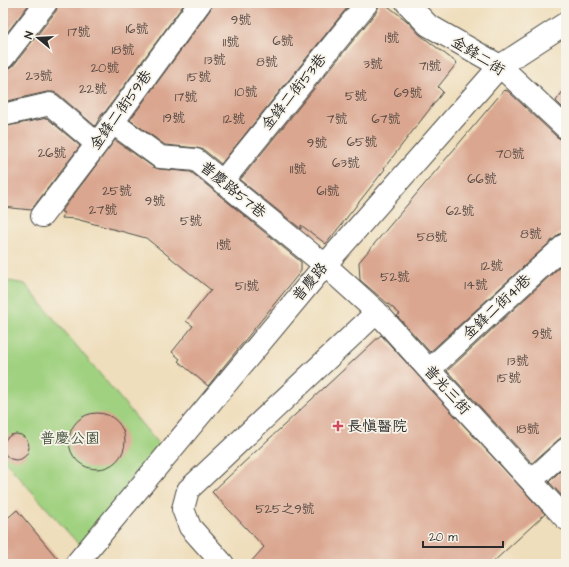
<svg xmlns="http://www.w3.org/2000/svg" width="569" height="567" font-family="'Architects Daughter','LXGW WenKai TC',sans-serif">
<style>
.green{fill:#a0d180;stroke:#667e56}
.building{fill:#daa68f}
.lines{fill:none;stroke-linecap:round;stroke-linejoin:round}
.minor-casing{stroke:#484641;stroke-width:24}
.minor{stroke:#fff;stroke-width:22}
.poi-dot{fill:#d1495b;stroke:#f7f3e8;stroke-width:1.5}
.labels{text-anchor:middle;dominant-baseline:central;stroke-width:3.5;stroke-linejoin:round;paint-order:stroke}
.number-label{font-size:13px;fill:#574a44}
.street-label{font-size:15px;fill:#2b2b2b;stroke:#f7f3e8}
.poi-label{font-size:15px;fill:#2b2b2b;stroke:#f7f3e8;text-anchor:start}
.park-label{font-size:15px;fill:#485440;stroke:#f7f3e8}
</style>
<rect width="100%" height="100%" fill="#f7f3e8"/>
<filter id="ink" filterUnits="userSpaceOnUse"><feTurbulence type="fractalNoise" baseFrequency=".025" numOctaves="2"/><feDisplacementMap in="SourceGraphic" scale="8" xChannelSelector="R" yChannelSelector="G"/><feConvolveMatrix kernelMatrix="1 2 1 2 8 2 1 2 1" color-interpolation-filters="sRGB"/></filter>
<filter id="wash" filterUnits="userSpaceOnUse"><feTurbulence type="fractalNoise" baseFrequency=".012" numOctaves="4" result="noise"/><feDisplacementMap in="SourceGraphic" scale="16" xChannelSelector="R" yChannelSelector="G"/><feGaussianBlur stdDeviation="0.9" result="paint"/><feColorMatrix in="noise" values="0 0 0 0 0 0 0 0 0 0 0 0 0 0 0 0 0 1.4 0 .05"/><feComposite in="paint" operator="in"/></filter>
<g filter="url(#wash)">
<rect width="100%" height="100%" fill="#efdebc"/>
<!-- green -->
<path class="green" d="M9 281 25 284 160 446 81 547 3 459V287Z"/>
<g id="blocks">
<!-- building -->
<path class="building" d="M3 3H30L3 38Z
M58 3H185L105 112 102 114 95 126 58 94 53 92H47L3 102V70L8 69 13 66 56 11Z
M212 3H351L221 164 204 150 197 148 165 145 130 120 210 10Z
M379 3H384L407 21 419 34 457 63 438 87 443 92 384 168 385 169 326 244 301 225V229L240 180 377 11 379 5Z
M566 87V111L556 101Z
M504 90 508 91 557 137 563 140H566V232H563L558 235 430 352 397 316 400 314 360 280 359 262Z
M47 118 80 146 31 210 3 207V127Z
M115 140 153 167 159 169 191 172 301 262V271L208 386 178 361 180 359 172 352 193 326 186 321 211 290 146 238 76 219 62 218 64 213 61 212Z
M566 261V434L558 440 532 463 447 371Z
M381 335 545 514 491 564H249L264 547 212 492Z
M69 441a28 28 0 1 1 56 0a28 28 0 1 1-56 0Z
M3 447a13 13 0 1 1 26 0a13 13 0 1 1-26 0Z
M560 471 566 478V495L563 497 549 482Z
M17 510 62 564H3V522Z"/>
</g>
</g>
<g filter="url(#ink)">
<use href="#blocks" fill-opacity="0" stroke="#484641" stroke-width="1"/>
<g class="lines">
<!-- minor casing -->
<g class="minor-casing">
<path id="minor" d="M407 3 428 25 500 66 566 128
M3 58 46 3
M3 115 50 104 97 144
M112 122 160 157 196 160 325 265 377 312 429 370 566 519
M222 182 367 3
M42 216 97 144 200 3
M429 370 566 244
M531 481 566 449
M76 564 325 265 500 66 566 23
M223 564 190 527 183 509 188 490 377 312"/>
</g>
<!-- minor -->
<use href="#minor" class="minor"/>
</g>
</g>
<!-- markers -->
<path class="poi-dot" d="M336 420h4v4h4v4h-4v4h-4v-4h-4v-4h4z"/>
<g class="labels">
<!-- number labels -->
<g class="number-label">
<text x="241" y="20">9號</text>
<text x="137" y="29">16號</text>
<text x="79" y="32">17號</text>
<text x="392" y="38">1號</text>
<text x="283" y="41">6號</text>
<text x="231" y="42">11號</text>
<text x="123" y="50">18號</text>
<text x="215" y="60">13號</text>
<text x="267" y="62">8號</text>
<text x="373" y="64">3號</text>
<text x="430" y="66">71號</text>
<text x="105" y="68">20號</text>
<text x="39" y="76">23號</text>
<text x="199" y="77">15號</text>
<text x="93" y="89">22號</text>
<text x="246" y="92">10號</text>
<text x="408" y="93">69號</text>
<text x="356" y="96">5號</text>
<text x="186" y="97">17號</text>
<text x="174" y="118">19號</text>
<text x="234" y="119">12號</text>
<text x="337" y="119">7號</text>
<text x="386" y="119">67號</text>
<text x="362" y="142">65號</text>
<text x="317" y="143">9號</text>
<text x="52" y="153">26號</text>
<text x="510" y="154">70號</text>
<text x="346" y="163">63號</text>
<text x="298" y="169">11號</text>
<text x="482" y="179">66號</text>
<text x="117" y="191">25號</text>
<text x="328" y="191">61號</text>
<text x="155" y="201">9號</text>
<text x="103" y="210">27號</text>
<text x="460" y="211">62號</text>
<text x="191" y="221">5號</text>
<text x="531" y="234">8號</text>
<text x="432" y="237">58號</text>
<text x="224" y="245">1號</text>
<text x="492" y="266">12號</text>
<text x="395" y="277">52號</text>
<text x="476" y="285">14號</text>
<text x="247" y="286">51號</text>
<text x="542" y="334">9號</text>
<text x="518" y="361">13號</text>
<text x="509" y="378">15號</text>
<text x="528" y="429">18號</text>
<text x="285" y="509">525之9號</text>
</g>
<!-- street labels -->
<g class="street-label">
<text transform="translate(478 56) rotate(32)">金鋒二街</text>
<text transform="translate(294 92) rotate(-51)">金鋒二街53巷</text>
<text transform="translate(121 110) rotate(-54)">金鋒二街59巷</text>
<text transform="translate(233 190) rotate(39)">普慶路57巷</text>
<text transform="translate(310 282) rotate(-50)">普慶路</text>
<text transform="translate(497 307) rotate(-43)">金鋒二街41巷</text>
<text transform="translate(447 390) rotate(48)">普光三街</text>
</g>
<!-- poi labels -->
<g class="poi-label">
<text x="347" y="426">長慎醫院</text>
</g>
<!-- park labels -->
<g class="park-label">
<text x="70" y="438">普慶公園</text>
</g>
</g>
<!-- margin -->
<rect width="569" height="567" fill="none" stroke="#f7f3e8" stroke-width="16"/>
<!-- north arrow -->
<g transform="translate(38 38) rotate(288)" stroke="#f7f3e8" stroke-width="3" paint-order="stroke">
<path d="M0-3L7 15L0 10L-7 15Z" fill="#2b2b2b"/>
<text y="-6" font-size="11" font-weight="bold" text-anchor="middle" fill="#2b2b2b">N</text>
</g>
<!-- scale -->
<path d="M423 541v6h80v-6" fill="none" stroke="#2b2b2b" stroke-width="2"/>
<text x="429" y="541" font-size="12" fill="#2b2b2b" stroke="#f7f3e8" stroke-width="3" paint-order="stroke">20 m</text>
</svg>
